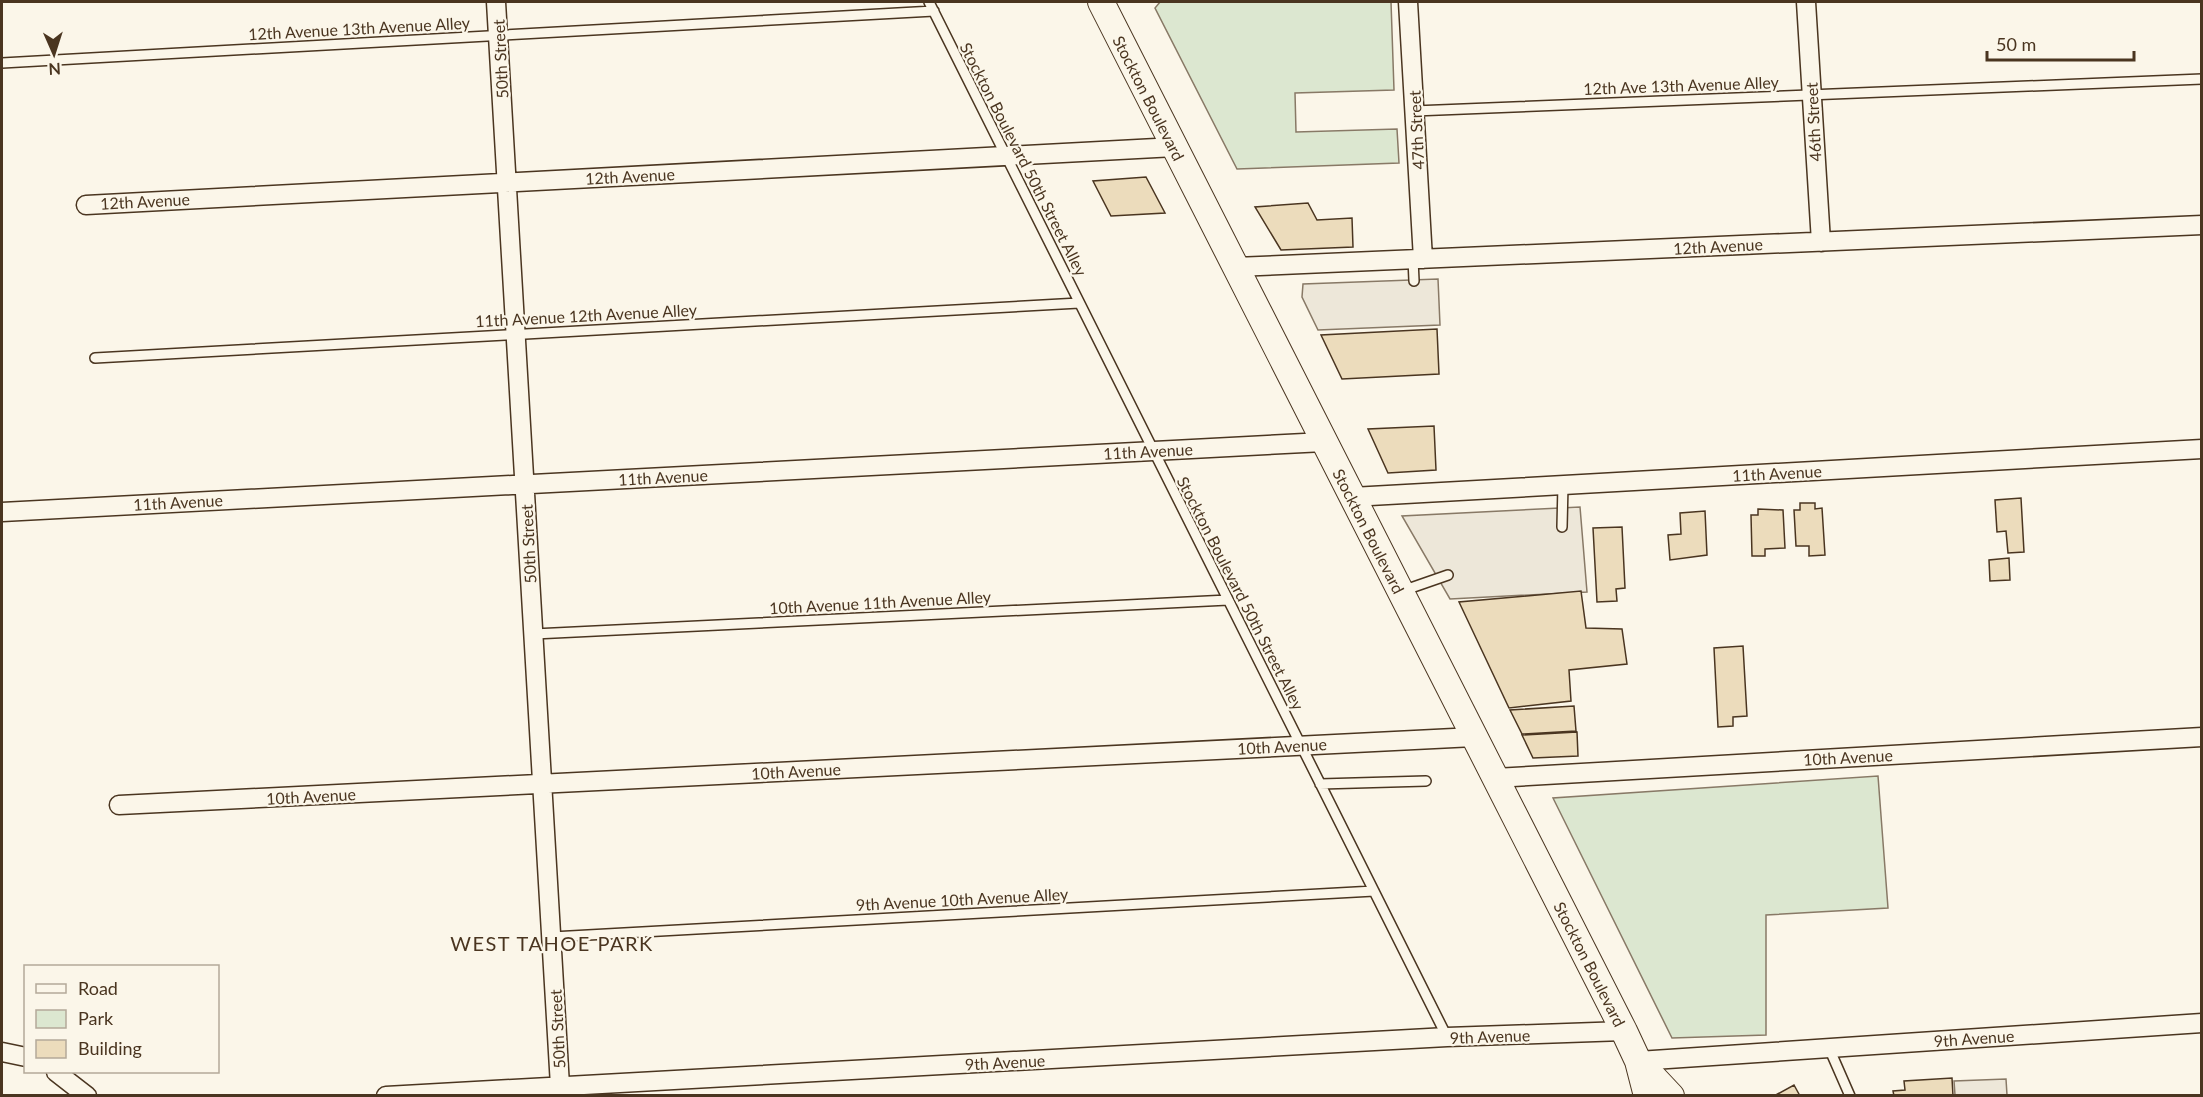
<svg xmlns="http://www.w3.org/2000/svg" width="2203" height="1097" font-family="Lato,sans-serif">
<style>
.green{fill:#dce7d0;stroke:#887966;stroke-width:1.5}
.parking{fill:#ede7d9;stroke:#887966;stroke-width:1.5}
.building{fill:#ecdcbc;stroke:#4a3520;stroke-width:1.5}
.lines{fill:none;stroke-linecap:round;stroke-linejoin:round}
.lane-casing{stroke:#4a3520;stroke-width:12}
.street-casing{stroke:#4a3520;stroke-width:21}
.secondary-casing{stroke:#4a3520;stroke-width:28}
.lane{stroke:#fbf6e9;stroke-width:9}
.street{stroke:#fbf6e9;stroke-width:18}
.secondary{stroke:#fbf6e9;stroke-width:26}
.labels{text-anchor:middle;dominant-baseline:central;stroke-width:4.5;stroke-linejoin:round;paint-order:stroke}
.street-label{font-size:16px;fill:#4a3520;stroke:#fbf6e9}
.quarter-label{font-size:20px;letter-spacing:1.5px;fill:#4a3520;stroke:#fbf6e9}
</style>
<rect width="100%" height="100%" fill="#fbf6e9"/>
<!-- green -->
<path class="green" d="M1160 2H1391L1394 90 1295 93 1296 132 1397 129 1399 163 1237 169 1155 8Z
M1878 776 1888 908 1766 915V1035L1672 1038 1553 798Z"/>
<!-- parking -->
<path class="parking" d="M1438 279 1440 325 1318 330 1302 297 1303 284Z
M1580 507 1587 592 1450 599 1402 516Z
M2006 1079 2007 1095H1955L1954 1081Z"/>
<!-- building -->
<path class="building" d="M1146 177 1165 213 1111 216 1093 181Z
M1308 203 1317 220 1352 218 1353 247 1281 250 1255 207Z
M1437 329 1439 374 1342 379 1321 335Z
M1434 426 1436 470 1388 473 1368 429Z
M2021 498 2024 552 2008 553 2006 531 1997 532 1995 500Z
M1800 503H1815V509L1822 508 1825 555 1809 556V546H1796L1794 510H1800Z
M1758 509 1783 510 1785 548 1765 549V556H1752L1751 515H1758Z
M1705 511 1707 555 1670 560 1668 535 1681 534 1680 513Z
M1622 527 1625 588 1616 589 1617 601 1597 602 1593 528Z
M2009 558 2010 580 1990 581 1989 560Z
M1581 591 1586 628 1622 629 1627 664 1569 670 1571 701 1509 708 1459 602Z
M1743 646 1747 716 1733 717V726L1718 727 1714 648Z
M1574 706 1576 731 1522 734 1510 710Z
M1577 732 1578 756 1533 758 1522 735Z
M1952 1078 1953 1096H1894L1893 1091 1905 1090 1904 1081Z
M1794 1085 1800 1096H1774Z"/>
<g class="lines">
<!-- lane casing -->
<g class="lane-casing">
<path id="lane" d="M929 2 1447 1037
M2 63 934 11
M1414 111 2202 79
M1413 259 1414 281
M95 358 1079 303
M1562 527 1563 485
M1402 591 1448 575
M534 634 1228 600
M1320 784 1426 781
M552 937 1374 891
M1829 1048 1850 1096"/>
</g>
<!-- street casing -->
<g class="street-casing">
<path id="street" d="M496 2 560 1086
M1408 2 1423 259
M1806 2 1821 242
M86 205 1175 147
M1235 267 2202 225
M1352 497 2202 449
M2 512 1324 442
M1495 778 2202 737
M119 805 1474 737
M2 1052 26 1057
M1638 1061 2202 1023
M56 1072 87 1096
M386 1096 1447 1037 1624 1031"/>
</g>
<!-- secondary casing -->
<g class="secondary-casing">
<path id="secondary" d="M1101 2 1624 1031 1638 1061 1647 1096
M1640 1063 1671 1096"/>
</g>
<!-- lane -->
<use href="#lane" class="lane"/>
<!-- street -->
<use href="#street" class="street"/>
<!-- secondary -->
<use href="#secondary" class="secondary"/>
</g>
<g class="labels">
<!-- street labels -->
<g class="street-label">
<text transform="translate(359 28) rotate(-3)">12th Avenue 13th Avenue Alley</text>
<text transform="translate(500 59) rotate(-93)">50th Street</text>
<text transform="translate(1681 85) rotate(-2)">12th Ave 13th Avenue Alley</text>
<text transform="translate(1149 98) rotate(63)">Stockton Boulevard</text>
<text transform="translate(1813 122) rotate(-93)">46th Street</text>
<text transform="translate(1416 130) rotate(-93)">47th Street</text>
<text transform="translate(1024 159) rotate(63)">Stockton Boulevard 50th Street Alley</text>
<text transform="translate(630 176) rotate(-3)">12th Avenue</text>
<text transform="translate(145 201) rotate(-3)">12th Avenue</text>
<text transform="translate(1718 246) rotate(-3)">12th Avenue</text>
<text transform="translate(586 315) rotate(-3)">11th Avenue 12th Avenue Alley</text>
<text transform="translate(1148 451) rotate(-3)">11th Avenue</text>
<text transform="translate(1777 473) rotate(-3)">11th Avenue</text>
<text transform="translate(663 477) rotate(-3)">11th Avenue</text>
<text transform="translate(178 502) rotate(-3)">11th Avenue</text>
<text transform="translate(1369 531) rotate(63)">Stockton Boulevard</text>
<text transform="translate(528 544) rotate(-93)">50th Street</text>
<text transform="translate(1241 593) rotate(63)">Stockton Boulevard 50th Street Alley</text>
<text transform="translate(880 602) rotate(-3)">10th Avenue 11th Avenue Alley</text>
<text transform="translate(1282 746) rotate(-3)">10th Avenue</text>
<text transform="translate(1848 757) rotate(-3)">10th Avenue</text>
<text transform="translate(796 771) rotate(-3)">10th Avenue</text>
<text transform="translate(311 796) rotate(-3)">10th Avenue</text>
<text transform="translate(962 899) rotate(-3)">9th Avenue 10th Avenue Alley</text>
<text transform="translate(1590 964) rotate(63)">Stockton Boulevard</text>
<text transform="translate(557 1029) rotate(-93)">50th Street</text>
<text transform="translate(1490 1036) rotate(-2)">9th Avenue</text>
<text transform="translate(1974 1038) rotate(-4)">9th Avenue</text>
<text transform="translate(1005 1062) rotate(-3)">9th Avenue</text>
</g>
<!-- quarter labels -->
<g class="quarter-label">
<text x="552" y="943">WEST TAHOE PARK</text>
</g>
</g>
<!-- border -->
<rect width="2203" height="1097" fill="none" stroke="#4a3520" stroke-width="6"/>
<!-- legend -->
<rect x="24" y="965" width="195" height="108" fill="#fbf6e9" stroke="#b4a999" stroke-width="1.5"/>
<rect x="36" y="984" width="30" height="9" fill="#fbf6e9" stroke="#b4a999" stroke-width="1.5"/>
<text x="78" y="995" font-size="18" fill="#4a3520">Road</text>
<rect x="36" y="1010" width="30" height="18" fill="#dce7d0" stroke="#b4a999" stroke-width="1.5"/>
<text x="78" y="1025" font-size="18" fill="#4a3520">Park</text>
<rect x="36" y="1040" width="30" height="18" fill="#ecdcbc" stroke="#b4a999" stroke-width="1.5"/>
<text x="78" y="1055" font-size="18" fill="#4a3520">Building</text>
<!-- north arrow -->
<g transform="translate(54 54) rotate(177)" stroke="#fbf6e9" stroke-width="4.5" paint-order="stroke">
<path d="M0-4.5L10 22L0 15L-10 22Z" fill="#4a3520"/>
<text y="-9" font-size="16" font-weight="bold" text-anchor="middle" fill="#4a3520">N</text>
</g>
<!-- scale -->
<path d="M1987 51v9h147v-9" fill="none" stroke="#4a3520" stroke-width="3"/>
<text x="1996" y="51" font-size="18" fill="#4a3520" stroke="#fbf6e9" stroke-width="4.5" paint-order="stroke">50 m</text>
</svg>
